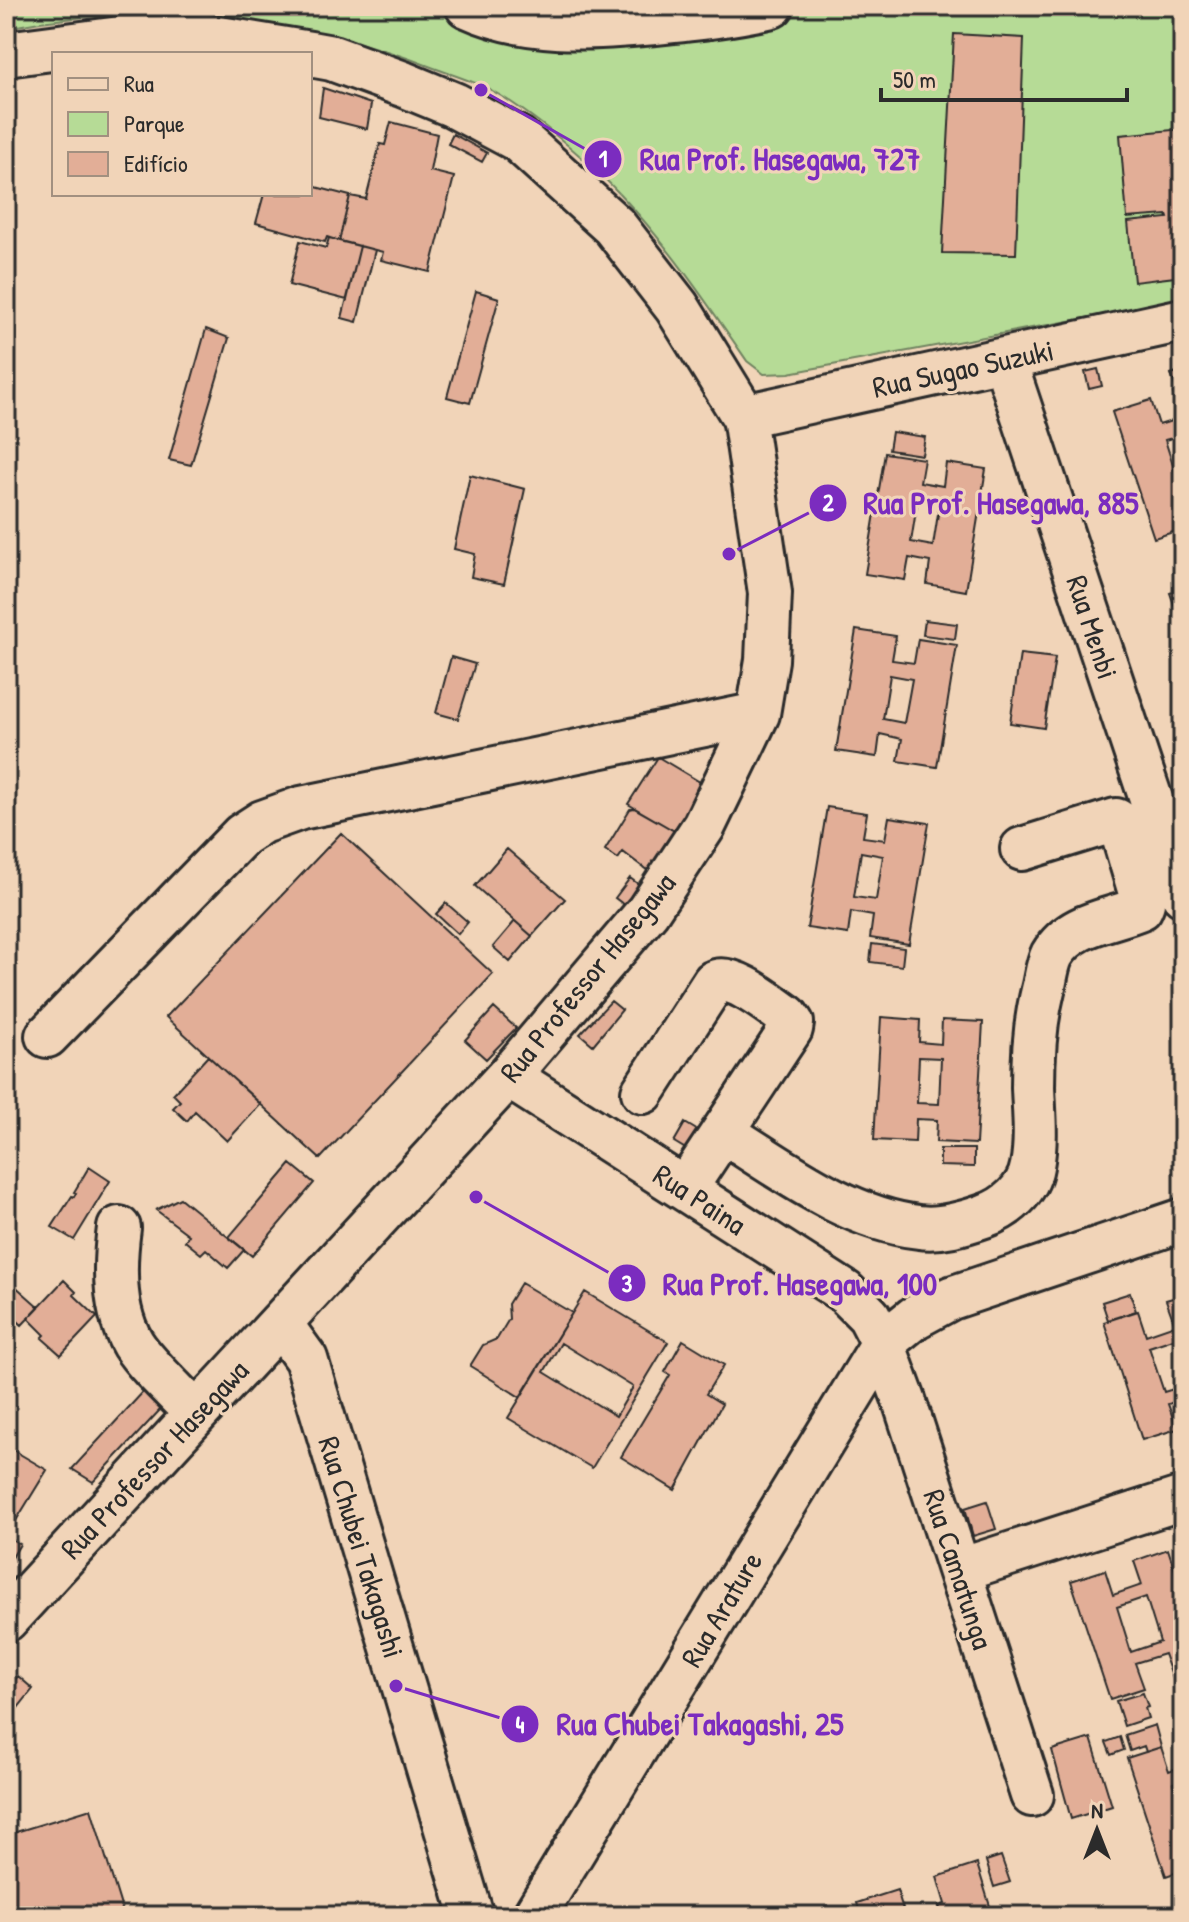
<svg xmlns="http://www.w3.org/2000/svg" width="1189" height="1922" font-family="'Patrick Hand',sans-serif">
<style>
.green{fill:#b6db96;stroke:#708360;stroke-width:2}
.building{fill:#e2ae97;stroke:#2b2b2b;stroke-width:2;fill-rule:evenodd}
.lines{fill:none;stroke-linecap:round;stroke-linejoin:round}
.minor-casing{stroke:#2b2b2b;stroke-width:48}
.major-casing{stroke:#2b2b2b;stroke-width:50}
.minor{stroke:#f1d4b8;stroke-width:42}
.major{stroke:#f1d4b8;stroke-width:44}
.labels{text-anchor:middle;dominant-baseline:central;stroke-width:6;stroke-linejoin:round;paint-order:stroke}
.street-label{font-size:30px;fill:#2b2b2b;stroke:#f1d4b8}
.leader{fill:none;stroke:#7b2cbf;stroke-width:3}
.callout-dot{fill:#7b2cbf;stroke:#f1d4b8;stroke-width:3}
.mark-label{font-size:24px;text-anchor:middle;font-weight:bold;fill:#fff}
.callout-label{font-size:32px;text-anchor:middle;font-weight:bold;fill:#7b2cbf;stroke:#f1d4b8;stroke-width:6;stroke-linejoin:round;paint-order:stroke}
</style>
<rect width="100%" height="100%" fill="#f1d4b8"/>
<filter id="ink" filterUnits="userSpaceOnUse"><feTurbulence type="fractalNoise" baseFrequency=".0125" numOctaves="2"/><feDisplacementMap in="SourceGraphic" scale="16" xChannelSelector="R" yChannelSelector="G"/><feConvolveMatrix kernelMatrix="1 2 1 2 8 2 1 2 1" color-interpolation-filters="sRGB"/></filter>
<g filter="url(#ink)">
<!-- green -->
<path class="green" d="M6 6H1183V300L789 373 764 374 747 361C703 297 658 230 601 175 571 147 527 110 491 90 473 81 453 75 434 68 299 15 148 0 6 28Z"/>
<!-- building -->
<path class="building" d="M954 34 1024 38 1016 254 942 253Z
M323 88 371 104 367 129 319 117Z
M391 122 437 134 430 171 454 177 430 272 381 260 383 252 339 241 350 196 366 199 380 144 385 145Z
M1183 129V276L1134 282 1128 222 1168 218 1167 215 1127 218 1120 135Z
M453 134 487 153 482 162 448 144Z
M310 180 313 181 312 186 350 196 339 241 327 237 325 242 256 223 264 194H310Z
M329 238 360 246 347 300 289 285 300 241 326 248Z
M360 246 375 250 357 322 342 318Z
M476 291 499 298 470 403 447 397Z
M206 329 229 338 191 465 169 460Z
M1098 369 1102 386 1089 389 1085 372Z
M1183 370V390L1177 392 1171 374Z
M1183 390V435L1165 440 1179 484 1183 483V529L1154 538 1112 412 1151 400 1159 425 1181 418 1173 393Z
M892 432 925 437 922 455 889 450Z
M885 453 924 459 920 482 943 486 946 463 986 469 966 591 927 584 930 562 909 558 905 580 865 574ZM918 498 940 501 933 546 911 542Z
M470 475 525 489 504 584 471 577 475 554 454 549Z
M1183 589V630L1170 593Z
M925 620 957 624 955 639 923 635Z
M856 630 896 636 892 660 914 663 918 639 957 645 937 767 898 761 902 739 880 734 877 757 836 751ZM890 675 912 679 904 723 883 719Z
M1020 654 1055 658 1044 728 1010 723Z
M451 657 475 664 458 719 436 713Z
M658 757 703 784 678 833 628 804Z
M827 807 867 813 863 837 885 840 889 817 929 823 909 944 870 938 873 916 851 912 848 934 807 928ZM861 852 883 856 876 900 854 897Z
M634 808 678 833 652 874 623 852 618 859 605 850 630 809Z
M341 833 493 974 320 1159 166 1017Z
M507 849 565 899 532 936 475 886Z
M630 878 642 887 627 907 615 898Z
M446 903 468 922 458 934 436 914Z
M515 921 532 936 510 962 493 947Z
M872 944 904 948 902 966 870 962Z
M611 1001 622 1010 593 1045 580 1034Z
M494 1008 516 1028 486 1059 465 1040Z
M881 1017 920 1020 919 1042 941 1044 942 1020 983 1022 976 1144 936 1142 937 1120 916 1119 915 1142 874 1140ZM919 1057 941 1058 939 1104 917 1103Z
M208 1056 261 1104 227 1141 195 1111 187 1121 173 1108 180 1101 173 1094Z
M685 1123 705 1135 694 1154 674 1142Z
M940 1149H974V1167L940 1166Z
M291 1164 314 1183 252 1256 229 1237Z
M89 1167 110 1181 74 1240 52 1227 72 1196 74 1197 76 1193 74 1192Z
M180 1198 244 1250 228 1268 206 1249 201 1254 185 1241 189 1235 156 1210Z
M64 1280 76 1292 74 1295 97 1317 61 1355 42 1338 45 1335 28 1318Z
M521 1283 572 1313 520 1397 470 1366 483 1345 497 1339 509 1319 508 1304Z
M13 1284 39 1307 22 1325 6 1310V1291Z
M585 1292 668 1342 592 1468 508 1418ZM561 1343 633 1387 616 1416 544 1372Z
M1130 1293 1136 1311 1108 1320 1102 1302Z
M1183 1295V1351L1179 1337 1149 1347 1164 1392 1183 1386V1399L1168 1404 1177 1429 1142 1440 1104 1322 1138 1311 1146 1335 1175 1325 1166 1300Z
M683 1340 724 1365 706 1394 722 1404 675 1490 621 1457 670 1375 665 1372Z
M155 1379 173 1396 93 1482 72 1469Z
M6 1446 47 1470 6 1537Z
M987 1501 996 1529 973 1536 965 1508Z
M6 1536 20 1544 6 1568Z
M1168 1549 1183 1595V1675L1173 1679 1164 1654 1135 1663 1144 1688 1110 1699 1071 1581 1105 1570 1113 1595 1142 1585 1134 1561ZM1146 1597 1160 1642 1131 1652 1117 1607Z
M18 1676 33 1689 17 1709 6 1700V1691Z
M1143 1693 1148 1707 1145 1708 1148 1718 1124 1726 1116 1701Z
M1155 1725 1161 1747 1146 1752 1144 1746 1130 1751 1125 1735Z
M1120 1737 1124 1750 1111 1755 1106 1742Z
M1091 1738 1112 1806 1071 1819 1052 1750Z
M1161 1747 1169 1771 1183 1766V1779L1173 1783 1183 1815V1870L1166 1876 1127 1758Z
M91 1809 124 1916H6V1835Z
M1001 1856 1010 1882 994 1887 986 1861Z
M977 1864 993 1916H942L939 1906 945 1904 937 1877Z
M897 1890 905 1916H861L857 1903Z"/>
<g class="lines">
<!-- minor casing -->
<g class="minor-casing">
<path id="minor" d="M467 6C528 34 590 29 655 23 695 19 733 15 772 6
M1004 359 1183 895
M47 1036 242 835 262 822 301 808 758 714
M508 1076 845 1292 869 1316 883 1343 914 1318 951 1298 1183 1220
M643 1092 714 982C731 972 771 1005 787 1016L792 1023 791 1029 685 1189
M723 1132C782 1169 847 1219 919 1227 941 1230 964 1223 984 1216 1007 1208 1028 1190 1032 1166 1037 1140 1034 1113 1033 1087 1033 1054 1035 1022 1043 990 1046 979 1047 965 1052 955 1071 922 1111 921 1141 908L1143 903 1119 822 1116 820 1022 849
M119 1228C114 1265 113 1311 133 1344 147 1366 177 1393 196 1413
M280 1323 306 1359 472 1916
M883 1343 904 1400 1032 1795
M960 1570 1183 1498
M6 1620 508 1076 648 911 704 826 758 714 767 660 770 593 744 416 1183 320
M534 1916 883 1343"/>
</g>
<!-- major casing -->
<g class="major-casing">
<path id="major" d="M6 54 120 39 207 37 310 54
M310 54 332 58 403 84 454 105 518 139 614 226 677 307 744 416"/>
</g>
<!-- minor -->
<use href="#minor" class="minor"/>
<!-- major -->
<use href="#major" class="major"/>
</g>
</g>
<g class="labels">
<!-- street labels -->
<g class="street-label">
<text transform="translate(963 368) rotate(-12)">Rua Sugao Suzuki</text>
<text transform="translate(1093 627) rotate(72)">Rua Menbi</text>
<text transform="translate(587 977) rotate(-51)">Rua Professor Hasegawa</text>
<text transform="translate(700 1199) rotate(33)">Rua Paina</text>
<text transform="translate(154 1459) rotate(-47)">Rua Professor Hasegawa</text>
<text transform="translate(362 1547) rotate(73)">Rua Chubei Takagashi</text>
<text transform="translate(959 1569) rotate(72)">Rua Camatunga</text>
<text transform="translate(721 1609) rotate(-59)">Rua Arature</text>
</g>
</g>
<!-- callouts -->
<path class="leader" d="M481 90L603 159M729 554L828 503M476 1197L627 1283M396 1686L520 1724"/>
<g class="callout-dot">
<circle cx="481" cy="90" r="8"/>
<circle cx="729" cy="554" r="8"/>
<circle cx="476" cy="1197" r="8"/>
<circle cx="396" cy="1686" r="8"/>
<circle cx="603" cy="159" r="20"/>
<circle cx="828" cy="503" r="20"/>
<circle cx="627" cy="1283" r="20"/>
<circle cx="520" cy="1724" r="20"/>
</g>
<g class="mark-label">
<text x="603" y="167">1</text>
<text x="828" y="511">2</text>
<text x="627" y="1292">3</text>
<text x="520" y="1733">4</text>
</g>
<g class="callout-label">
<text x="780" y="170">Rua Prof. Hasegawa, 727</text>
<text x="1001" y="514">Rua Prof. Hasegawa, 885</text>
<text x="800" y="1295">Rua Prof. Hasegawa, 100</text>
<text x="700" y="1735">Rua Chubei Takagashi, 25</text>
</g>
<!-- margin -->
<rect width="1189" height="1922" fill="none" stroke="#f1d4b8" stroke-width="32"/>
<rect x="16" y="16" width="1157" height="1890" fill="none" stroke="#2b2b2b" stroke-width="3" filter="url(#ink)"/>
<!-- legend -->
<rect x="52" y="52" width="260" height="144" fill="#f1d4b8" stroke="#a29080" stroke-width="2"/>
<rect x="68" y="78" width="40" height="12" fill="#f1d4b8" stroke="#a29080" stroke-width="2"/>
<text x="124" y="92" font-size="24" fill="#2b2b2b">Rua</text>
<rect x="68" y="112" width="40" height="24" fill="#b6db96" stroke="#a29080" stroke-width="2"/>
<text x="124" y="132" font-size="24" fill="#2b2b2b">Parque</text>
<rect x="68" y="152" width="40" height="24" fill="#e2ae97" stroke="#a29080" stroke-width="2"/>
<text x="124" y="172" font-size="24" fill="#2b2b2b">Edifício</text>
<!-- north arrow -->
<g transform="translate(1097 1830)" stroke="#f1d4b8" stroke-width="6" paint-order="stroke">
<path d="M0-6L14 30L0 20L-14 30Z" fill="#2b2b2b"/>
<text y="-12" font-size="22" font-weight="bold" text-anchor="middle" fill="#2b2b2b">N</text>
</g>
<!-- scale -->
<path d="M881 88v12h246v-12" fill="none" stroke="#2b2b2b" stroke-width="4"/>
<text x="893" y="88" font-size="24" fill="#2b2b2b" stroke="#f1d4b8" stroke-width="6" paint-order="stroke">50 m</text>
</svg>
